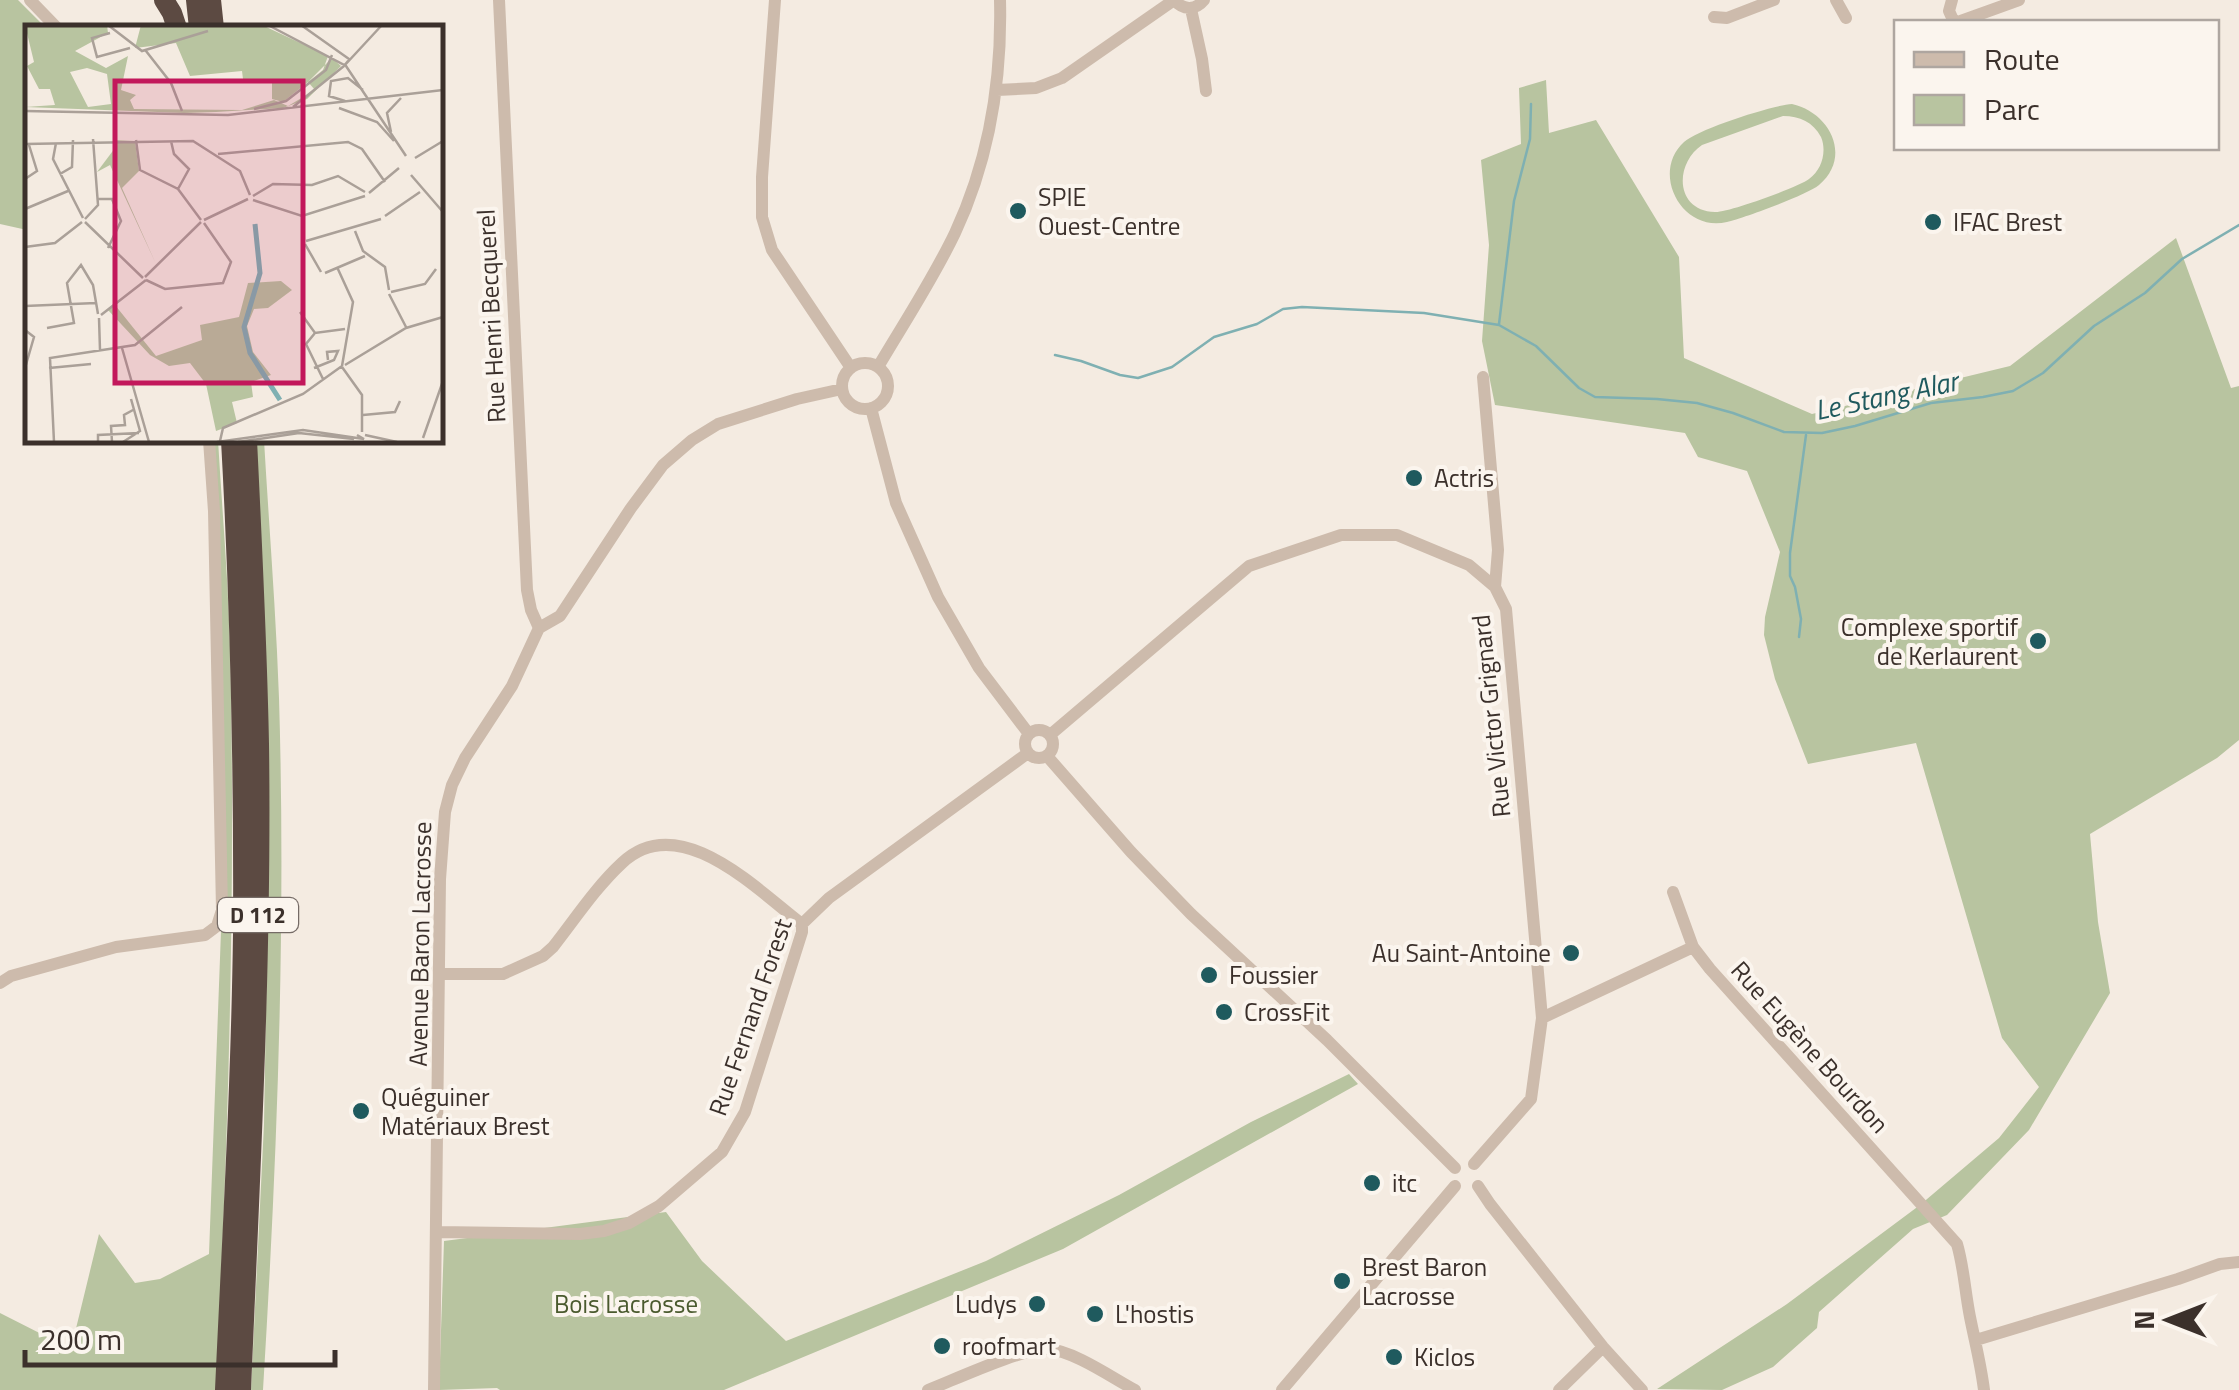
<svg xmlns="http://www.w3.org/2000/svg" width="2239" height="1390" font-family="'Titillium Web',sans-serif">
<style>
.green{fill:#b8c4a0;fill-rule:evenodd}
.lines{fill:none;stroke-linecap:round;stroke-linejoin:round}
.stream{stroke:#7fb0b2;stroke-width:2.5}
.minor{stroke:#cdbbac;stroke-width:12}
.highway{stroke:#5c4a42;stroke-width:20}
.poi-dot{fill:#1f5a5e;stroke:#fbf5ee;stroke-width:4}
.labels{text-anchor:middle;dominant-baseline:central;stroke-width:8;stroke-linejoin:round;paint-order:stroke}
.shield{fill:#fbf5ee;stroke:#756b66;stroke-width:2.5}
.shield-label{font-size:22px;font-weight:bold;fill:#3b302b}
.poi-label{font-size:25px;fill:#3b302b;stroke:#fbf5ee;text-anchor:start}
.street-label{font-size:25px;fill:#3b302b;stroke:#fbf5ee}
.park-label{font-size:25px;fill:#4a5a2e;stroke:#fbf5ee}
.water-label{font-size:28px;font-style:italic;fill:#1f5a5e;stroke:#fbf5ee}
.inset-river{fill:none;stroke:#7fb0b2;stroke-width:5}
.inset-road{fill:none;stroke:#aaa098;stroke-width:2.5}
.view{fill:#c2185b;fill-opacity:0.15;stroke:#c2185b;stroke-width:5}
.inset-edge{fill:none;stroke:#3b302b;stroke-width:5}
</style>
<rect width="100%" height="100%" fill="#f4ebe1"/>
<!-- green -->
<path class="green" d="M0 0H18L45 27 28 28 27 230 0 224Z
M1546 80 1549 133 1596 120 1679 257 1684 358 1812 414 2010 366 2176 238 2231 388 2239 386V740L2217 758 2090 834 2098 922 2110 993 2029 1130 1947 1215 1913 1229 1819 1312 1817 1328 1773 1367 1722 1390 1657 1389 1787 1304 1920 1205 1999 1138 2039 1087 2002 1038 1916 743 1808 764 1775 679 1764 635 1765 617 1780 552 1747 471 1698 457 1685 433 1495 405 1482 341 1489 245 1481 160 1521 144 1519 88Z
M1792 104C1829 112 1853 156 1819 185 1807 195 1744 218 1727 222 1682 233 1650 173 1684 142 1698 129 1773 105 1792 104ZM1783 116C1800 116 1813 122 1821 137 1827 151 1822 170 1809 179 1799 187 1727 213 1715 212 1675 211 1674 164 1702 145Z
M214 440H218C222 508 228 577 230 645 236 894 228 1142 216 1390H0V1313L71 1349 99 1234 135 1283 160 1279 209 1254 221 931 226 897Z
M256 440H264C269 526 276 612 279 698 286 929 277 1160 263 1390H251L264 1124 268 895Z
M1349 1074 1358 1084 1063 1249 724 1390H500L497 1388 439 1390 444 1241 666 1212 702 1261 786 1341 986 1261 1119 1195 1251 1122Z"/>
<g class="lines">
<!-- stream -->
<path class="stream" d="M1499 324 1514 201 1530 139 1531 104
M1055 355 1081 361 1120 375 1138 378 1172 367 1214 337 1257 324 1283 309 1302 307 1424 313 1499 325 1536 346 1579 388 1595 397 1657 399 1697 403 1733 413 1784 432 1822 433 1855 426 1931 403 1983 397 2013 391 2043 373 2094 326 2145 293 2182 259 2239 225
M1799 637 1801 619 1795 587 1790 576V553L1806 435"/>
<!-- minor -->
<path class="minor" d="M30 0 57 28
M499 0 527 590 531 610 539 628
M775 0 762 177V217L772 250 851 368
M1174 0C1183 10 1195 11 1204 0
M1836 0 1846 18
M1952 0 1949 11 1954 22
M1191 9 1202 59 1206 91
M1714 17 1727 18 1774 0
M1958 22 2019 0
M997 90 1036 88 1062 78 1174 0
M842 386a23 23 0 1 1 46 0a23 23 0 1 1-46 0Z
M878 367C904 323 933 279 955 233 989 160 1002 80 1000 0
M1483 377 1498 550 1495 587
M871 408 896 503 938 597 979 668 1029 734
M1025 744a14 14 0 1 1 28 0a14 14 0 1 1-28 0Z
M1050 735 1249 566 1341 535H1397L1469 565 1495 587 1506 609 1542 1018 1531 1099 1474 1164
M1047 756 1131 852 1191 914 1327 1040 1455 1168
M1673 892 1693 947 1710 969 1957 1244C1964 1268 1965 1292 1970 1317 1975 1342 1981 1365 1984 1390
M440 974H503L543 956 553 947C575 919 596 887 622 863 679 809 756 889 802 924
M0 983 11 976 116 947 205 935 217 926 222 910 214 511 209 440
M1542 1018 1693 947
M1478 1186 1490 1204 1603 1347 1642 1390
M437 1232 580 1234 604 1231 629 1223 659 1206 722 1152 745 1112 802 932V924L829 898 1028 753
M1976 1340 2178 1279 2220 1264 2239 1262
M434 1390 440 879 445 812 452 785 465 758 512 686 539 628 560 616 631 508 663 465 692 440 718 424 797 399 842 389
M928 1390C954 1380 1025 1347 1048 1349 1074 1351 1111 1377 1135 1390
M1282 1390 1455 1186
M1559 1390 1603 1347"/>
<!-- highway -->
<path class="highway" d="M164 0 172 13 177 28
M196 0 199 28
M211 0 214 28
M225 1390C232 1238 241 1086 243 934 244 769 240 604 231 440
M241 1390C250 1175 262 959 259 744 257 643 252 541 247 440"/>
</g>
<!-- markers -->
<g class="poi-dot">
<circle cx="1018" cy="211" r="10"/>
<circle cx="1933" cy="222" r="10"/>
<circle cx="1414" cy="478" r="10"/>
<circle cx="2038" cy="641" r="10"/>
<circle cx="1571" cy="953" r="10"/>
<circle cx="1209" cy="975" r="10"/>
<circle cx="1224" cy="1012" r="10"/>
<circle cx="361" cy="1111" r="10"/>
<circle cx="1372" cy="1183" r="10"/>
<circle cx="1342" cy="1281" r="10"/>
<circle cx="1037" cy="1304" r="10"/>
<circle cx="1095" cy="1314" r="10"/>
<circle cx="942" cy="1346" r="10"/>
<circle cx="1394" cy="1357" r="10"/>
</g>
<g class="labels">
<!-- shield labels -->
<rect class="shield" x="218" y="898" width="80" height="34" rx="8"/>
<g class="shield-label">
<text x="258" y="915">D 112</text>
</g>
<!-- poi labels -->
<g class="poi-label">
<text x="1038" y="197">SPIE<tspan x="1038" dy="29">Ouest-Centre</tspan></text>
<text x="1953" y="222">IFAC Brest</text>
<text x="1434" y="478">Actris</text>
<text x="2018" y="627" text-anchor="end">Complexe sportif<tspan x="2018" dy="29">de Kerlaurent</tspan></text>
<text x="1551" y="953" text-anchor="end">Au Saint-Antoine</text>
<text x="1229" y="975">Foussier</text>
<text x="1244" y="1012">CrossFit</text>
<text x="381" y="1097">Quéguiner<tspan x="381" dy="29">Matériaux Brest</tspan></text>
<text x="1392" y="1183">itc</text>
<text x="1362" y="1267">Brest Baron<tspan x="1362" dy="29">Lacrosse</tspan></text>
<text x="1017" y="1304" text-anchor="end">Ludys</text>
<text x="1115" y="1314">L'hostis</text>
<text x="962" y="1346">roofmart</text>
<text x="1414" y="1357">Kiclos</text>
</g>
<!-- street labels -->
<g class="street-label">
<text transform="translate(491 316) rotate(-93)">Rue Henri Becquerel</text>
<text transform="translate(1491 716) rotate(-96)">Rue Victor Grignard</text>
<text transform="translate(420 944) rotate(-89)">Avenue Baron Lacrosse</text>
<text transform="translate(750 1017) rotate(-71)">Rue Fernand Forest</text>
<text transform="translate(1810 1047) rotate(48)">Rue Eugène Bourdon</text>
</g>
<!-- park labels -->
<g class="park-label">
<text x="626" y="1304">Bois Lacrosse</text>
</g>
<!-- water labels -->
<g class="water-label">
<text transform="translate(1886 395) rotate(-12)">Le Stang Alar</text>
</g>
</g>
<!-- overview -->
<g transform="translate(25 25)">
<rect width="418" height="418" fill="#f4ebe1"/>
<path d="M0 0H82L83 8 50 26 81 43 103 31 96 65 111 70 105 75 109 84 217 85 249 75 263 81 290 65 283 57 307 33 316 41 282 74 258 83 191 87 159 88 0 82 30 80 25 64H14L2 41 9 37ZM62 43 82 49 86 79 63 82 45 47ZM116 0H237L303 31 298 45 258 77 247 74V56L218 54 217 46 165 51 151 18 110 23ZM89 115 110 116 114 146 97 163 131 239 85 140 72 147 90 123ZM256 256 267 265 243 283 229 284 222 301 228 327 246 350 226 357 228 372 207 377 212 398 191 406 181 359 165 338 144 341 125 330 83 285 90 280 131 331 177 315 175 300 214 292 223 258Z" fill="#b8c4a0" fill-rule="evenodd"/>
<path class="inset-river" d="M230 199 235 248 219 302 225 328 255 375"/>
<path class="inset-road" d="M83 0 117 26 183 6M243 0 321 41 381 131M276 0 324 34M85 8 67 13 72 32 105 23M121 26 146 58 157 86M323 36 319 41 357 0M320 76 304 71 306 56 323 53 338 65M268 82 319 41M314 83 352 97 369 116M229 84 261 76 301 45 307 30M0 86 203 90 418 65M366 107 362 88 376 73M111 115 115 145 153 164 176 195M146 116 149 129 164 144 153 164M31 118 28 134 58 193M0 119 168 116 215 146 225 170M193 129 323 117 337 124 360 157M390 133 418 116M35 149 47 142 48 115M386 150 418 187M0 154 12 146 4 120M344 168 374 143M228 171 248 159 287 160 313 151 340 167M73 174H87L96 196 83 223M228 175 277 191 340 171M0 184 43 166M360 191 395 167M60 194 73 180 68 114M179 195 223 174M60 197 118 253M330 206 338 226 360 242 364 265M281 216 356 194M280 219 296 247M0 222 30 218 57 197M312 242 328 277 317 341M300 248 340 231M120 252 176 197M121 255 140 264 198 258 206 237 179 198M366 267 400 259 411 244M364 269 381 302M0 281 71 278M275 287 290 308 320 304M76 290 121 255M74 293 75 325M22 303 49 298 42 258 56 240 68 260 73 289M290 308 281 319 298 354M97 323 124 417M320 340 381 303 418 292M317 342 337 370V407M0 343 9 312 0 305M24 343 66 339M289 343 309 335 313 326 302 327 303 335M338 390 370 387 375 376M340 410 372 417M398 413 418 356M195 416 198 403 278 369 317 341M29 417 25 333 110 320 157 282M73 417V410L114 408M87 417 86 401 100 400 99 390 108 385M98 417 115 406 106 374M192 417 278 405 339 414 332 410M213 417 274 408 329 414"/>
<path class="view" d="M90 56H278V358H90Z"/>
<rect width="418" height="418" class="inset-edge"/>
</g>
<!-- legend -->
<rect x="1894" y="20" width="325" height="130" fill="#fbf5ee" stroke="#aea6a0" stroke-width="2.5"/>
<rect x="1914" y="52" width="50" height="15" fill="#cdbbac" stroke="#aea6a0" stroke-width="2.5"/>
<text x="1984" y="70" font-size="30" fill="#3b302b">Route</text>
<rect x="1914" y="95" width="50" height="30" fill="#b8c4a0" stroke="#aea6a0" stroke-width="2.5"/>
<text x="1984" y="120" font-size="30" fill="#3b302b">Parc</text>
<!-- north arrow -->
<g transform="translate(2169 1320) rotate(270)" stroke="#fbf5ee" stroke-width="8" paint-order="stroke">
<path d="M0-8L18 38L0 25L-18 38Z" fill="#3b302b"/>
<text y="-15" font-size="28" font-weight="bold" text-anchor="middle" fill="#3b302b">N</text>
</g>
<!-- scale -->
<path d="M25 1350v15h310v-15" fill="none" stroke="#3b302b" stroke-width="5"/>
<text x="40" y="1350" font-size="30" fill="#3b302b" stroke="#fbf5ee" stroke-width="8" paint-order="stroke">200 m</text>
</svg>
